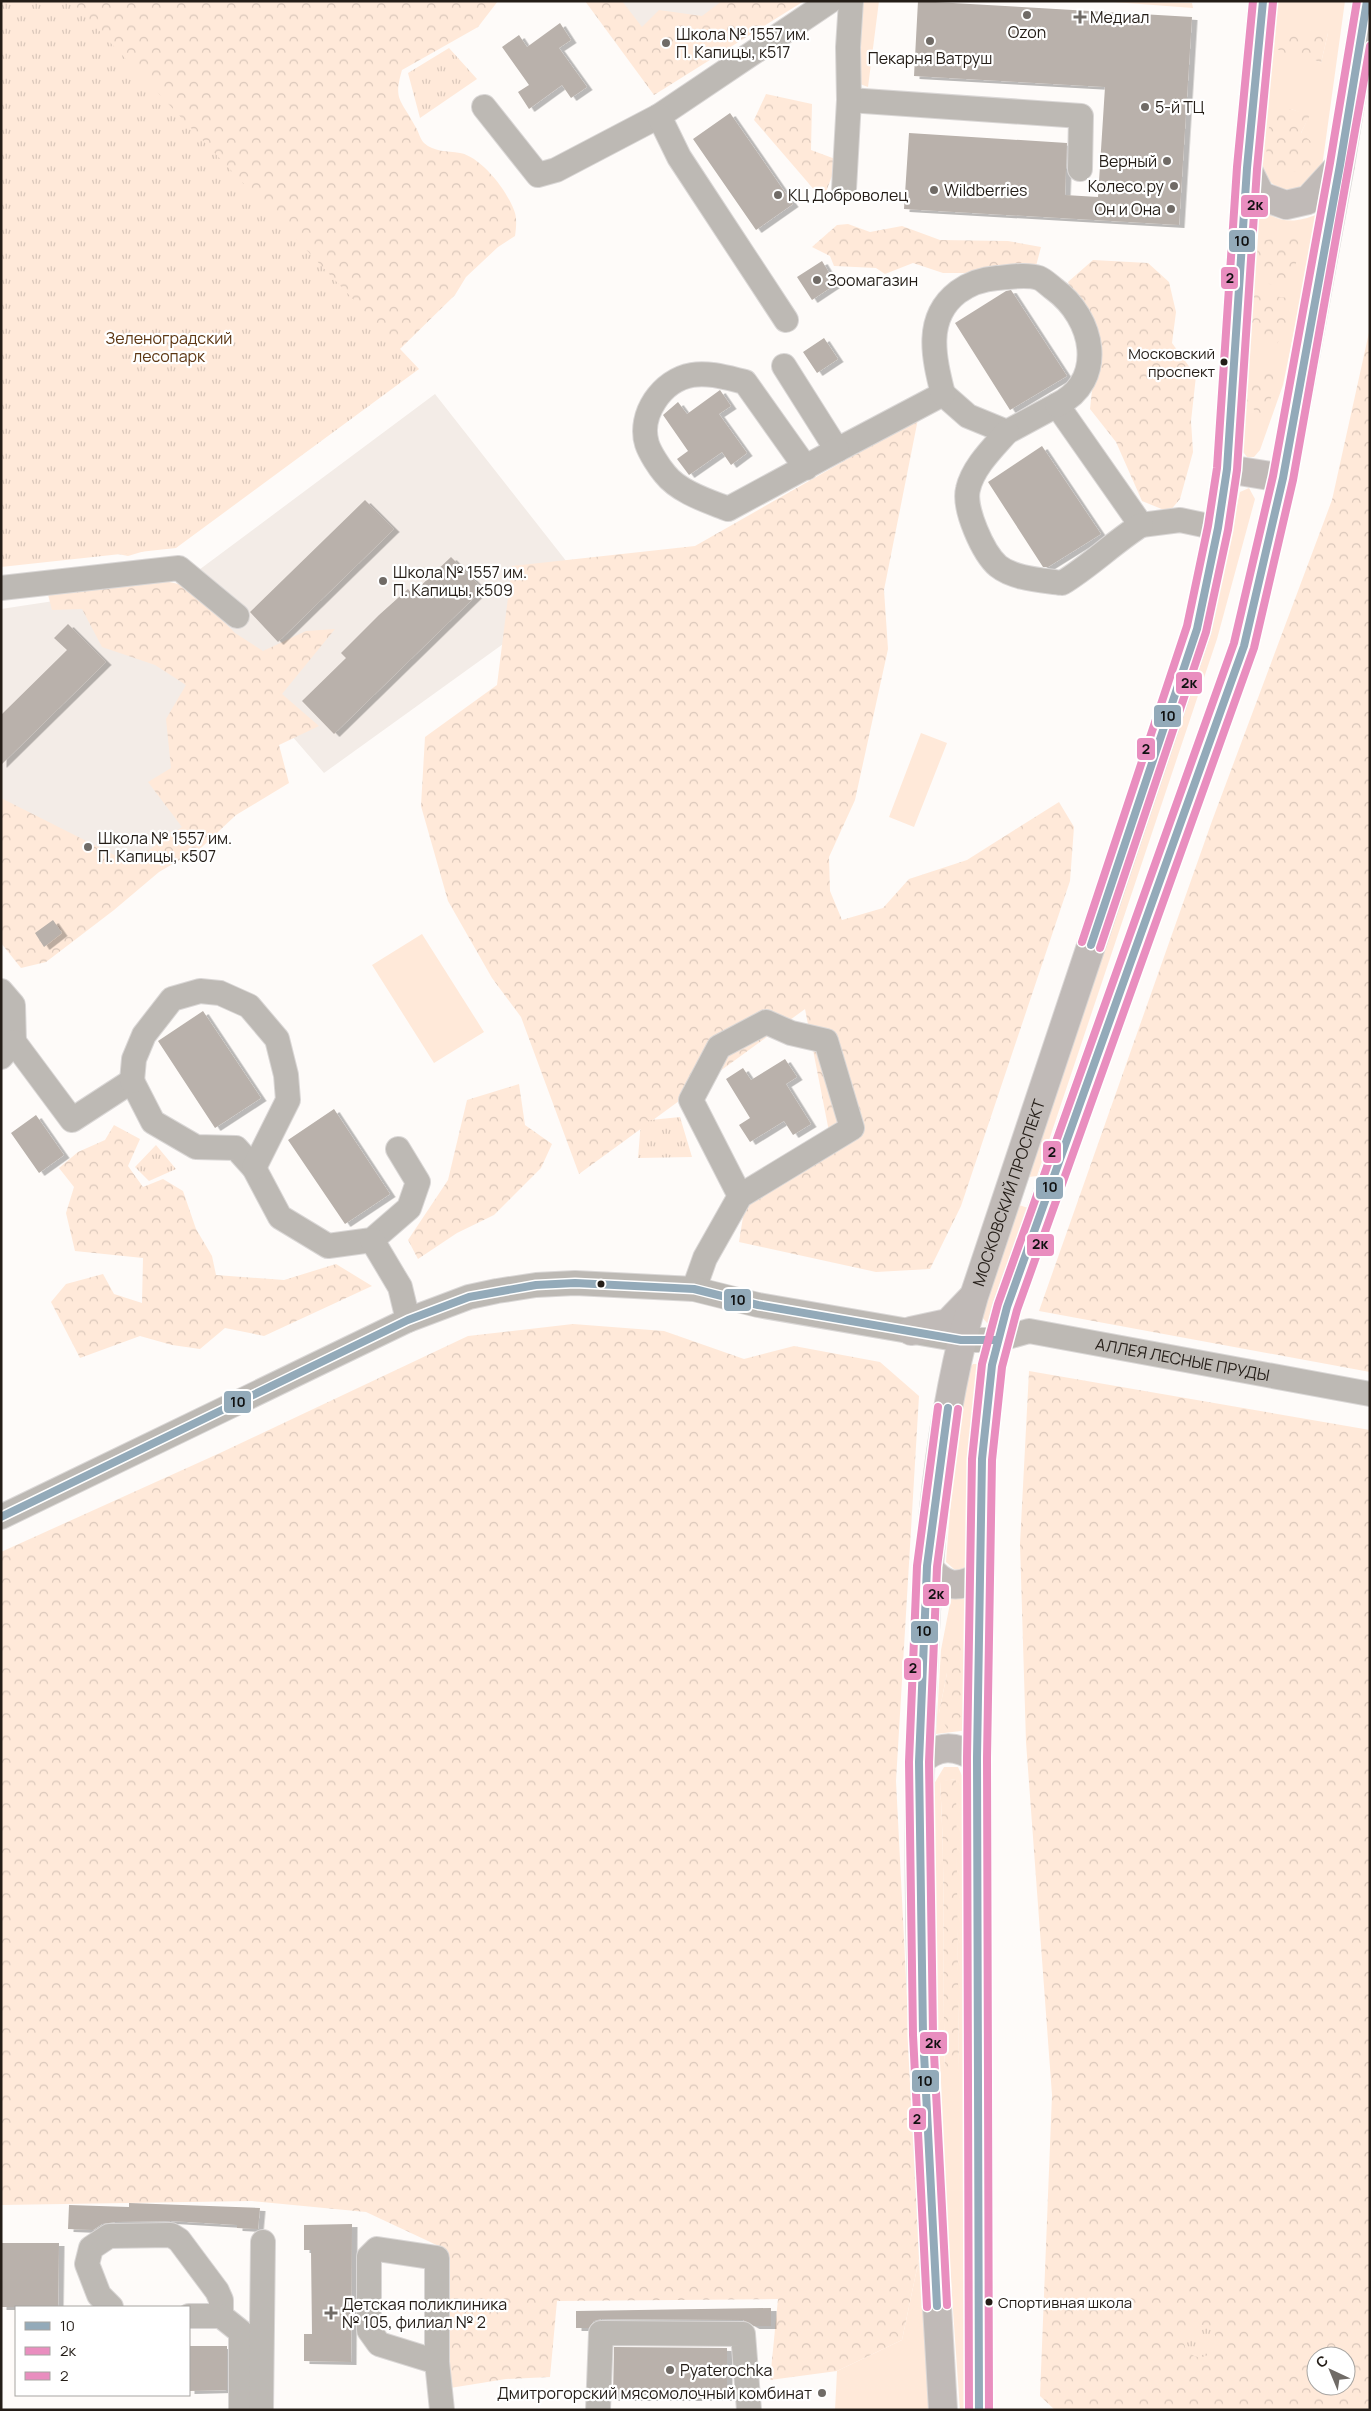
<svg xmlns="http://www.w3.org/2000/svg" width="1371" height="2411" font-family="Manrope,sans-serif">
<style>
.built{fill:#f3ece7}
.green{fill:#ffe9d9;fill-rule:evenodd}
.forest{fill:url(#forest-crowns);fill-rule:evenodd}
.park{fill:url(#park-tufts)}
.building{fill:#b9b1ab;filter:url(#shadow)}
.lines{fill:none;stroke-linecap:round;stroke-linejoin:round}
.minor-casing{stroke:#dad7d6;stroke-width:26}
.major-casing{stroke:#dad7d6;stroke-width:30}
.minor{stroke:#bdb9b4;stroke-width:24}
.major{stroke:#c0bab7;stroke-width:28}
.bus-1-casing{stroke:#fff;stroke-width:11}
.bus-2-casing{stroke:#fff;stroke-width:11}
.bus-3-casing{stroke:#fff;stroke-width:11}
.bus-1{stroke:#93aab9;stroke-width:8}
.bus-2{stroke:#e98ebf;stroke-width:8}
.bus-3{stroke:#e98ebf;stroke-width:8}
.poi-dot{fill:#706b66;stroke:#fff;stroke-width:2}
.bus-dot{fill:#241d17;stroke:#fff;stroke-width:2}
.labels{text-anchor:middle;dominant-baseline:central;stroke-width:4.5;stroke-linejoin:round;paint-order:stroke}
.bus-label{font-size:15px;fill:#241d17;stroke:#fff;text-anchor:end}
.poi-label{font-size:16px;fill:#241d17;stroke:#fff;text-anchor:start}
.park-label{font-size:16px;fill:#5d3713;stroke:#fff}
.street-label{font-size:16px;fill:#241d17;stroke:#fff}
.line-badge{stroke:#fff;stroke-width:2}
.pale-badge-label{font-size:14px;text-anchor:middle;font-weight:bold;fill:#111}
</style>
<defs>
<pattern id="forest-crowns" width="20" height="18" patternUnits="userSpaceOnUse" patternTransform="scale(1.25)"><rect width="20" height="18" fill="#ffe9d9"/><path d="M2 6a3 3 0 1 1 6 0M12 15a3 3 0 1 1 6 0" fill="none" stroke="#dac7ba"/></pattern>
<pattern id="park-tufts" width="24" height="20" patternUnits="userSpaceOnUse" patternTransform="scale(1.25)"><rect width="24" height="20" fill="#ffe9d9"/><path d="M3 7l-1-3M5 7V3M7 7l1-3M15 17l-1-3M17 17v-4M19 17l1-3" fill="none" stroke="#dac7ba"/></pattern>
<filter id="shadow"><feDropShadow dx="5.5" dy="3" stdDeviation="0" flood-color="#0004"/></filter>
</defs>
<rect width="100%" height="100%" fill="#fefbf9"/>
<!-- built -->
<path class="built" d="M594 1H770L650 85Z
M435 394 585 585 324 773 168 593Z
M133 589 283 762 27 962 1 932V609Z"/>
<!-- green -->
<path class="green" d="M864 1H879L868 87 860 84 861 6Z
M1100 1 1192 3 1193 8Z
M1275 1H1345L1322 167C1295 199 1276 197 1255 162ZM1308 33H1328L1321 63 1308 56ZM1291 109 1309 116 1301 133Z
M1255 205C1277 222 1292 225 1318 214L1283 385 1260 450 1254 457H1247L1240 448Z
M1249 488 1255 499 1217 639 1037 1176 1029 1177 1027 1173 1205 636 1240 492Z
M921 733 947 743 914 827 889 817Z
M422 934 484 1032 434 1063 372 965Z
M1016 1204 1028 1208 991 1322 987 1323 981 1316Z
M973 1364H980L971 1563 963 1571 954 1569 946 1562 954 1461 967 1370Z
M951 1598 971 1599 969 1730 936 1734 941 1650ZM969 1665 964 1686 967 1715 939 1713 947 1673Z
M944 1767H958L965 1782 963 2097 966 2410H960L939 2109 934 1784ZM955 1779 959 2071 945 2070C942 1974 946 1878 940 1782Z
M920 2254 930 2410H835L837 2371 902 2340Z"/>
<!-- forest -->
<path class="forest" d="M1 1H498L478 27 402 70C393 101 401 99 415 126 418 130 420 139 424 143 434 152 447 151 460 153 482 157 509 193 515 213 517 220 516 229 515 236L498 247 466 277 455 295 401 348 148 550 128 556 87 548Z
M585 1H622L642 27 659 10 702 16 722 1H804L654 95Z
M1279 31 1328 33 1321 63C1302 52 1295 60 1277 49Z
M766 94 812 104 811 150 838 160 823 200 754 120Z
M1291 109 1310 115 1301 133 1314 144 1313 177 1280 167 1266 159 1267 136 1273 110Z
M848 224 870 232 902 226 940 240 1008 241 1041 247 1036 266 1005 265 987 273H943L913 263 885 274 876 268 834 266 830 256 812 247 837 225Z
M1290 236 1304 244 1286 287 1269 284 1255 269 1259 241Z
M1093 260 1148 263 1169 282 1176 312 1172 343 1196 376 1191 421 1193 452 1180 499 1169 512 1142 501 1116 442 1090 409 1093 381 1080 317 1068 282Z
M1255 294 1289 298 1287 328 1276 345 1256 339 1249 309Z
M1370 328V1372L1039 1311 1212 821 1332 500Z
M1278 372 1275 392 1261 414 1247 405 1251 374Z
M918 419 884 590 888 649 855 800 829 857 830 891 842 920 883 908 909 879 967 860 1059 802 1074 827 1070 881 961 1206 930 1269 876 1272 739 1242 746 1198 833 1152 805 1009 579 1174 521 1017 492 978 448 901 421 806 425 737 497 685 512 566 695 546Z
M155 579 188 586 235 633 263 651 306 631 335 629 282 694 319 726 279 745 289 783 236 815 202 847 159 872 114 910 46 962 21 968 1 943V798L130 863 182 827 148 782 171 768 166 719 186 685 155 665 102 647 82 609 52 610 47 591Z
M519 1084 525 1125 552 1144 541 1168 494 1215 457 1233 418 1259 408 1240 448 1180 467 1100Z
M114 1125 140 1139 128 1166 143 1187 163 1179 183 1191 196 1229 212 1256 216 1275 284 1280 336 1264 372 1286 264 1336 225 1328 200 1349 172 1345 140 1336 80 1358 51 1302 66 1284 103 1274 114 1294 142 1303 143 1258 75 1251 66 1213 74 1187 59 1168 78 1152 105 1140Z
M573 1324 664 1331 744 1359 794 1346 880 1362 919 1396 896 1781 920 2254 902 2340 837 2371 770 2380 778 2299 557 2301 550 2377 506 2379 450 2388 443 2248 366 2212 252 2201 1 2205V1552L220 1453 468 1336Z
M1029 1371 1370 1430V2410H1055L1040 2396 1052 2095 1026 1742 1020 1544ZM1316 2356H1346V2386H1316Z
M961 1637 969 1665 964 1686 967 1716H962L947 1729 939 1713 947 1673 941 1656 946 1644Z
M956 1779 959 2071H945C942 1974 946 1878 940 1781Z"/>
<!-- park -->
<path class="park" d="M1 1H71L419 369 176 548 1 567Z
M449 48 477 79 420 118 408 73Z
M680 1117 692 1157 638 1158 641 1121Z
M156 1145 176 1169 149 1181 135 1167Z
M1184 2341a16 16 0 1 1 32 0a16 16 0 1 1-32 0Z"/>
<!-- building -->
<path class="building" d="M918 1 1192 17 1179 225 904 209 909 133 1067 143 1065 195 1098 197 1105 87 914 76Z
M560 23 571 40 559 48 587 87 571 98 562 85 529 109 518 92 529 85 502 47 519 35 527 47Z
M730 113 793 204 756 230 693 139Z
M822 261 836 284 812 300 797 277Z
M1011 290 1067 376 1010 410 955 323 1006 291Z
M824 338 838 359 817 373 803 352Z
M720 390 731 406 719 414 747 453 731 465 722 452 689 475 677 459 688 451 663 415 678 402 687 414Z
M1042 446 1101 534 1048 567H1043L988 482Z
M365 500 394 529 278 642 250 612Z
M451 557 483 589 334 734 302 701 346 658 341 653 379 615 408 589 412 594Z
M68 624 106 662 1 765V715L67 650 54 638Z
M53 920 62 933 44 947 35 933Z
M203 1011 261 1098 215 1128 158 1041Z
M785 1059 797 1077 786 1084 811 1124 793 1135 784 1121 750 1142 739 1125 750 1118 726 1079 743 1068 751 1080Z
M334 1109 390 1194 345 1224 288 1140Z
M36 1115 64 1155 39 1173 11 1133Z
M129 2203 260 2208 258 2229 237 2228V2225L171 2221 115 2222 102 2224 93 2230 68 2229 69 2205 129 2207Z
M352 2224 351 2362 304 2361V2334H312L311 2250H304V2225Z
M1 2243H59L58 2307H1Z
M771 2308V2326H754L743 2320 601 2319 594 2321 589 2328H576V2311Z
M189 2346H227V2390L189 2391Z
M614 2347 727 2348V2398H613Z"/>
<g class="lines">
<!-- minor casing -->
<g class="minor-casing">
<g id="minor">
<path d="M849 100 1081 116 1080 169"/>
<path d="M484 107 538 175 556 170 659 116 830 1"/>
<path d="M659 116 679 157 786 320"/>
<path d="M844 189 849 100 848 47 851 1"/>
<path d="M784 366 837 450 943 394 968 416 1007 432 1057 405 1141 525 1180 520 1218 528"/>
<path d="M943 394C934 358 924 318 958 292 969 284 983 279 997 278 1009 277 1027 274 1039 278 1044 280 1050 286 1054 289 1094 318 1107 380 1057 405"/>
<path d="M1007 432C993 448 973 467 968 489 963 508 983 553 998 566 1014 579 1042 580 1062 583 1090 566 1113 543 1141 525"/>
<path d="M806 468 745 382C728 378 709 372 692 375 662 380 638 415 647 444 650 453 659 467 665 474 679 492 708 501 728 509L837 450"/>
<path d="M1 588 179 568 237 616"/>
<path d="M1 991 13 1005 14 1042 1 1057"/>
<path d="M14 1042 72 1120 132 1081 153 1122 196 1147 236 1148 254 1168 280 1217 328 1246 372 1240 409 1208 418 1182 398 1149"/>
<path d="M132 1081 134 1059 144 1035 172 999 200 991 220 993 249 1006 277 1039 286 1075 288 1100 254 1168"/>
<path d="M372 1240 400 1287 408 1320"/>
<path d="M694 1289 705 1258 740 1196 691 1100 719 1047 766 1022 791 1033 826 1041 852 1128 740 1196"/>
<path id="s1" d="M1 1517 408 1320 469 1297 497 1291 536 1285 575 1283 694 1289 758 1305 961 1340H997L1029 1331 1370 1394"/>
<path d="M111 2307 99 2295 87 2264 91 2248 109 2236 171 2235 179 2240 217 2291 221 2300V2316"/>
<path d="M189 2316H221L241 2332V2410"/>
<path d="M437 2362 379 2344 369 2330V2257L377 2249 437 2258V2362L442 2410"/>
<path d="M261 2410 263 2242"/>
<path d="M598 2410 601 2333 743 2334 749 2410"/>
</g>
</g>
<!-- major casing -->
<g class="major-casing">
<g id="major">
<path d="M1247 168 1261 196 1286 205 1308 200 1340 165"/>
<path d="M1227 469 1283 478"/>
<path d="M911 1331 948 1323 973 1297"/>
<path d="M927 1566C944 1587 957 1590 980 1576"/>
<path d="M919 1762C938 1744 955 1745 977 1758"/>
<path id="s2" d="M943 2410C929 2165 912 1919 923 1674 928 1547 938 1419 974 1296L1197 629 1218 528 1227 469 1247 168 1263 1"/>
<path d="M979 2410 977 1758 982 1459 992 1365 1007 1307 1244 646 1283 478 1340 165 1367 1"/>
</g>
</g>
<!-- minor -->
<use href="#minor" class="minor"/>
<!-- major -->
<use href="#major" class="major"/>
<!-- bus-1 casing -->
<g class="bus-1-casing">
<path id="bus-1" d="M1091 945 1197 629 1218 528 1227 469 1247 168 1263 1
M1 1517 408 1320 469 1297 536 1285 575 1283 694 1289 758 1305 961 1340H997
M937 2306 923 2034 919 1762 927 1566 948 1408
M979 2410 977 1758 982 1459 992 1365 1007 1307 1244 646 1283 478 1340 165 1367 1"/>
</g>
<!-- bus-2 casing -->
<g class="bus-2-casing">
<path id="bus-2" d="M1100 948 1206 632 1228 530 1237 470 1257 169 1273 2
M947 2305 933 2034 929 1762 937 1567 958 1409
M989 2410 987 1758 992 1460 1002 1367 1017 1310 1254 648 1293 480 1370 46"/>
</g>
<!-- bus-3 casing -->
<g class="bus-3-casing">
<path id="bus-3" d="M1082 942 1187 626 1208 526 1217 468 1237 167 1253 1
M927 2307 913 2035 909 1762 917 1566 938 1407
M969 2410 967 1758 972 1459 982 1364 998 1304 1234 643 1273 476 1330 163 1357 1"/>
</g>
<!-- bus-1 -->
<use href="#bus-1" class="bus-1"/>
<!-- bus-2 -->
<use href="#bus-2" class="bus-2"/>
<!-- bus-3 -->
<use href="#bus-3" class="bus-3"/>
</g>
<!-- markers -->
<g class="poi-dot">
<circle cx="1027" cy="15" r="5"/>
<path d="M1077.5 9.5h5v5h5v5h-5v5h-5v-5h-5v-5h5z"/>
<circle cx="930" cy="41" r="5"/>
<circle cx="666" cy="43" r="5"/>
<circle cx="1145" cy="107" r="5"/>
<circle cx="1167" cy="161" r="5"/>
<circle cx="1174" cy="186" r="5"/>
<circle cx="934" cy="190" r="5"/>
<circle cx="778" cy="195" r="5"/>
<circle cx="1171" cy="209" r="5"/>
<circle cx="817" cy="280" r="5"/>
<circle cx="383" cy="581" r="5"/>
<circle cx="88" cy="847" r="5"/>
<path d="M328.5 2305.5h5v5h5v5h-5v5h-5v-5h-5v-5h5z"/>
<circle cx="670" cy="2370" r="5"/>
<circle cx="822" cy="2393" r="5"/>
</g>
<g class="bus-dot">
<circle cx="1224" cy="362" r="4.5"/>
<circle cx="601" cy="1284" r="4.5"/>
<circle cx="989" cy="2302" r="4.5"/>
</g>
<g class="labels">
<!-- bus labels -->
<g class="bus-label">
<text x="1215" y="353">Московский<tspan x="1215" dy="18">проспект</tspan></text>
<text x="998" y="2302" text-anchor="start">Спортивная школа</text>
</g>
<!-- poi labels -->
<g class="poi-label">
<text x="1090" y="17">Медиал</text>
<text x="1027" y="32" text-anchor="middle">Ozon</text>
<text x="676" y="34">Школа № 1557 им.<tspan x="676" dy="18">П. Капицы, к517</tspan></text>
<text x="930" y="58" text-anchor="middle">Пекарня Ватруш</text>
<text x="1155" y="107">5-й ТЦ</text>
<text x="1157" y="161" text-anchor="end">Верный</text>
<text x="1164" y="186" text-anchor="end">Колесо.ру</text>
<text x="944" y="190">Wildberries</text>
<text x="788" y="195">КЦ Доброволец</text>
<text x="1161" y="209" text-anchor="end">Он и Она</text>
<text x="827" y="280">Зоомагазин</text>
<text x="393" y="572">Школа № 1557 им.<tspan x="393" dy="18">П. Капицы, к509</tspan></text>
<text x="98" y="838">Школа № 1557 им.<tspan x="98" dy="18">П. Капицы, к507</tspan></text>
<text x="342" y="2304">Детская поликлиника<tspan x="342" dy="18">№ 105, филиал № 2</tspan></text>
<text x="680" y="2370">Pyaterochka</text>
<text x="812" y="2393" text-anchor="end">Дмитрогорский мясомолочный комбинат</text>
</g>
<!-- park labels -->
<g class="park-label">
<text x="169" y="338">Зеленоградский<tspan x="169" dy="18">лесопарк</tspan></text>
</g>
<!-- street labels -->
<g class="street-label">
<text stroke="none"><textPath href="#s2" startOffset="1228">МОСКОВСКИЙ ПРОСПЕКТ</textPath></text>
<text stroke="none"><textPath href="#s1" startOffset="1241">АЛЛЕЯ ЛЕСНЫЕ ПРУДЫ</textPath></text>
</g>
</g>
<g class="line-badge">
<rect x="1240" y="194" width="29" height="24" rx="5" fill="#e98ebf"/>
<rect x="1228" y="229" width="28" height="24" rx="5" fill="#93aab9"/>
<rect x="1220" y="266" width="19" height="24" rx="5" fill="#e98ebf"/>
<rect x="1175" y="671" width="28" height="24" rx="5" fill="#e98ebf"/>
<rect x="1153" y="704" width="29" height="24" rx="5" fill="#93aab9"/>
<rect x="1136" y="737" width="20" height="24" rx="5" fill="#e98ebf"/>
<rect x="1042" y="1140" width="20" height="24" rx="5" fill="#e98ebf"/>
<rect x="1035" y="1176" width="29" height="24" rx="5" fill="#93aab9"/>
<rect x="1026" y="1233" width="29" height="24" rx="5" fill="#e98ebf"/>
<rect x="723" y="1288" width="29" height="24" rx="5" fill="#93aab9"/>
<rect x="223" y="1390" width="29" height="24" rx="5" fill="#93aab9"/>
<rect x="922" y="1583" width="28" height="24" rx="5" fill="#e98ebf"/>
<rect x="910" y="1620" width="29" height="24" rx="5" fill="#93aab9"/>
<rect x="903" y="1657" width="19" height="24" rx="5" fill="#e98ebf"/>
<rect x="919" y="2031" width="29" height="24" rx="5" fill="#e98ebf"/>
<rect x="911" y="2069" width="29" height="24" rx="5" fill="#93aab9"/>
<rect x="908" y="2107" width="19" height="24" rx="5" fill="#e98ebf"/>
</g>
<g class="pale-badge-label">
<text x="1255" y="210">2к</text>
<text x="1242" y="246">10</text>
<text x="1230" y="283">2</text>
<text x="1189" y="688">2к</text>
<text x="1168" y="721">10</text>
<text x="1146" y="754">2</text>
<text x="1052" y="1157">2</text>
<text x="1050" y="1192">10</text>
<text x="1040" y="1249">2к</text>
<text x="738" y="1305">10</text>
<text x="238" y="1407">10</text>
<text x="936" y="1599">2к</text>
<text x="924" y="1636">10</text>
<text x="913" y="1673">2</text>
<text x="933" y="2048">2к</text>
<text x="925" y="2086">10</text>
<text x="917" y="2124">2</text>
</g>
<!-- border -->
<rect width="1371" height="2411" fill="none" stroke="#241d17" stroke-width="5"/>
<!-- legend -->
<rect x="15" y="2306" width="175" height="90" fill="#ffffff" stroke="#a7a5a2"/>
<rect x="25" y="2322" width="25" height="8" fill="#93aab9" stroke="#a7a5a2"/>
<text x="60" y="2331" font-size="15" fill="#241d17">10</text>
<rect x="25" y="2347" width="25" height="8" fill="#e98ebf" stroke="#a7a5a2"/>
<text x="60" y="2356" font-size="15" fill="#241d17">2к</text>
<rect x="25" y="2372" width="25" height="8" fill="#e98ebf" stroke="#a7a5a2"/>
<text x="60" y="2381" font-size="15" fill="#241d17">2</text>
<!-- north arrow -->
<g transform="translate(1331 2371) rotate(316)"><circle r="24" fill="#ffffff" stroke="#a7a5a2"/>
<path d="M0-4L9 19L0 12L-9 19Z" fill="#706b66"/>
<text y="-8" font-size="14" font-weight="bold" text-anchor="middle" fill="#241d17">С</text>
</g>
</svg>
